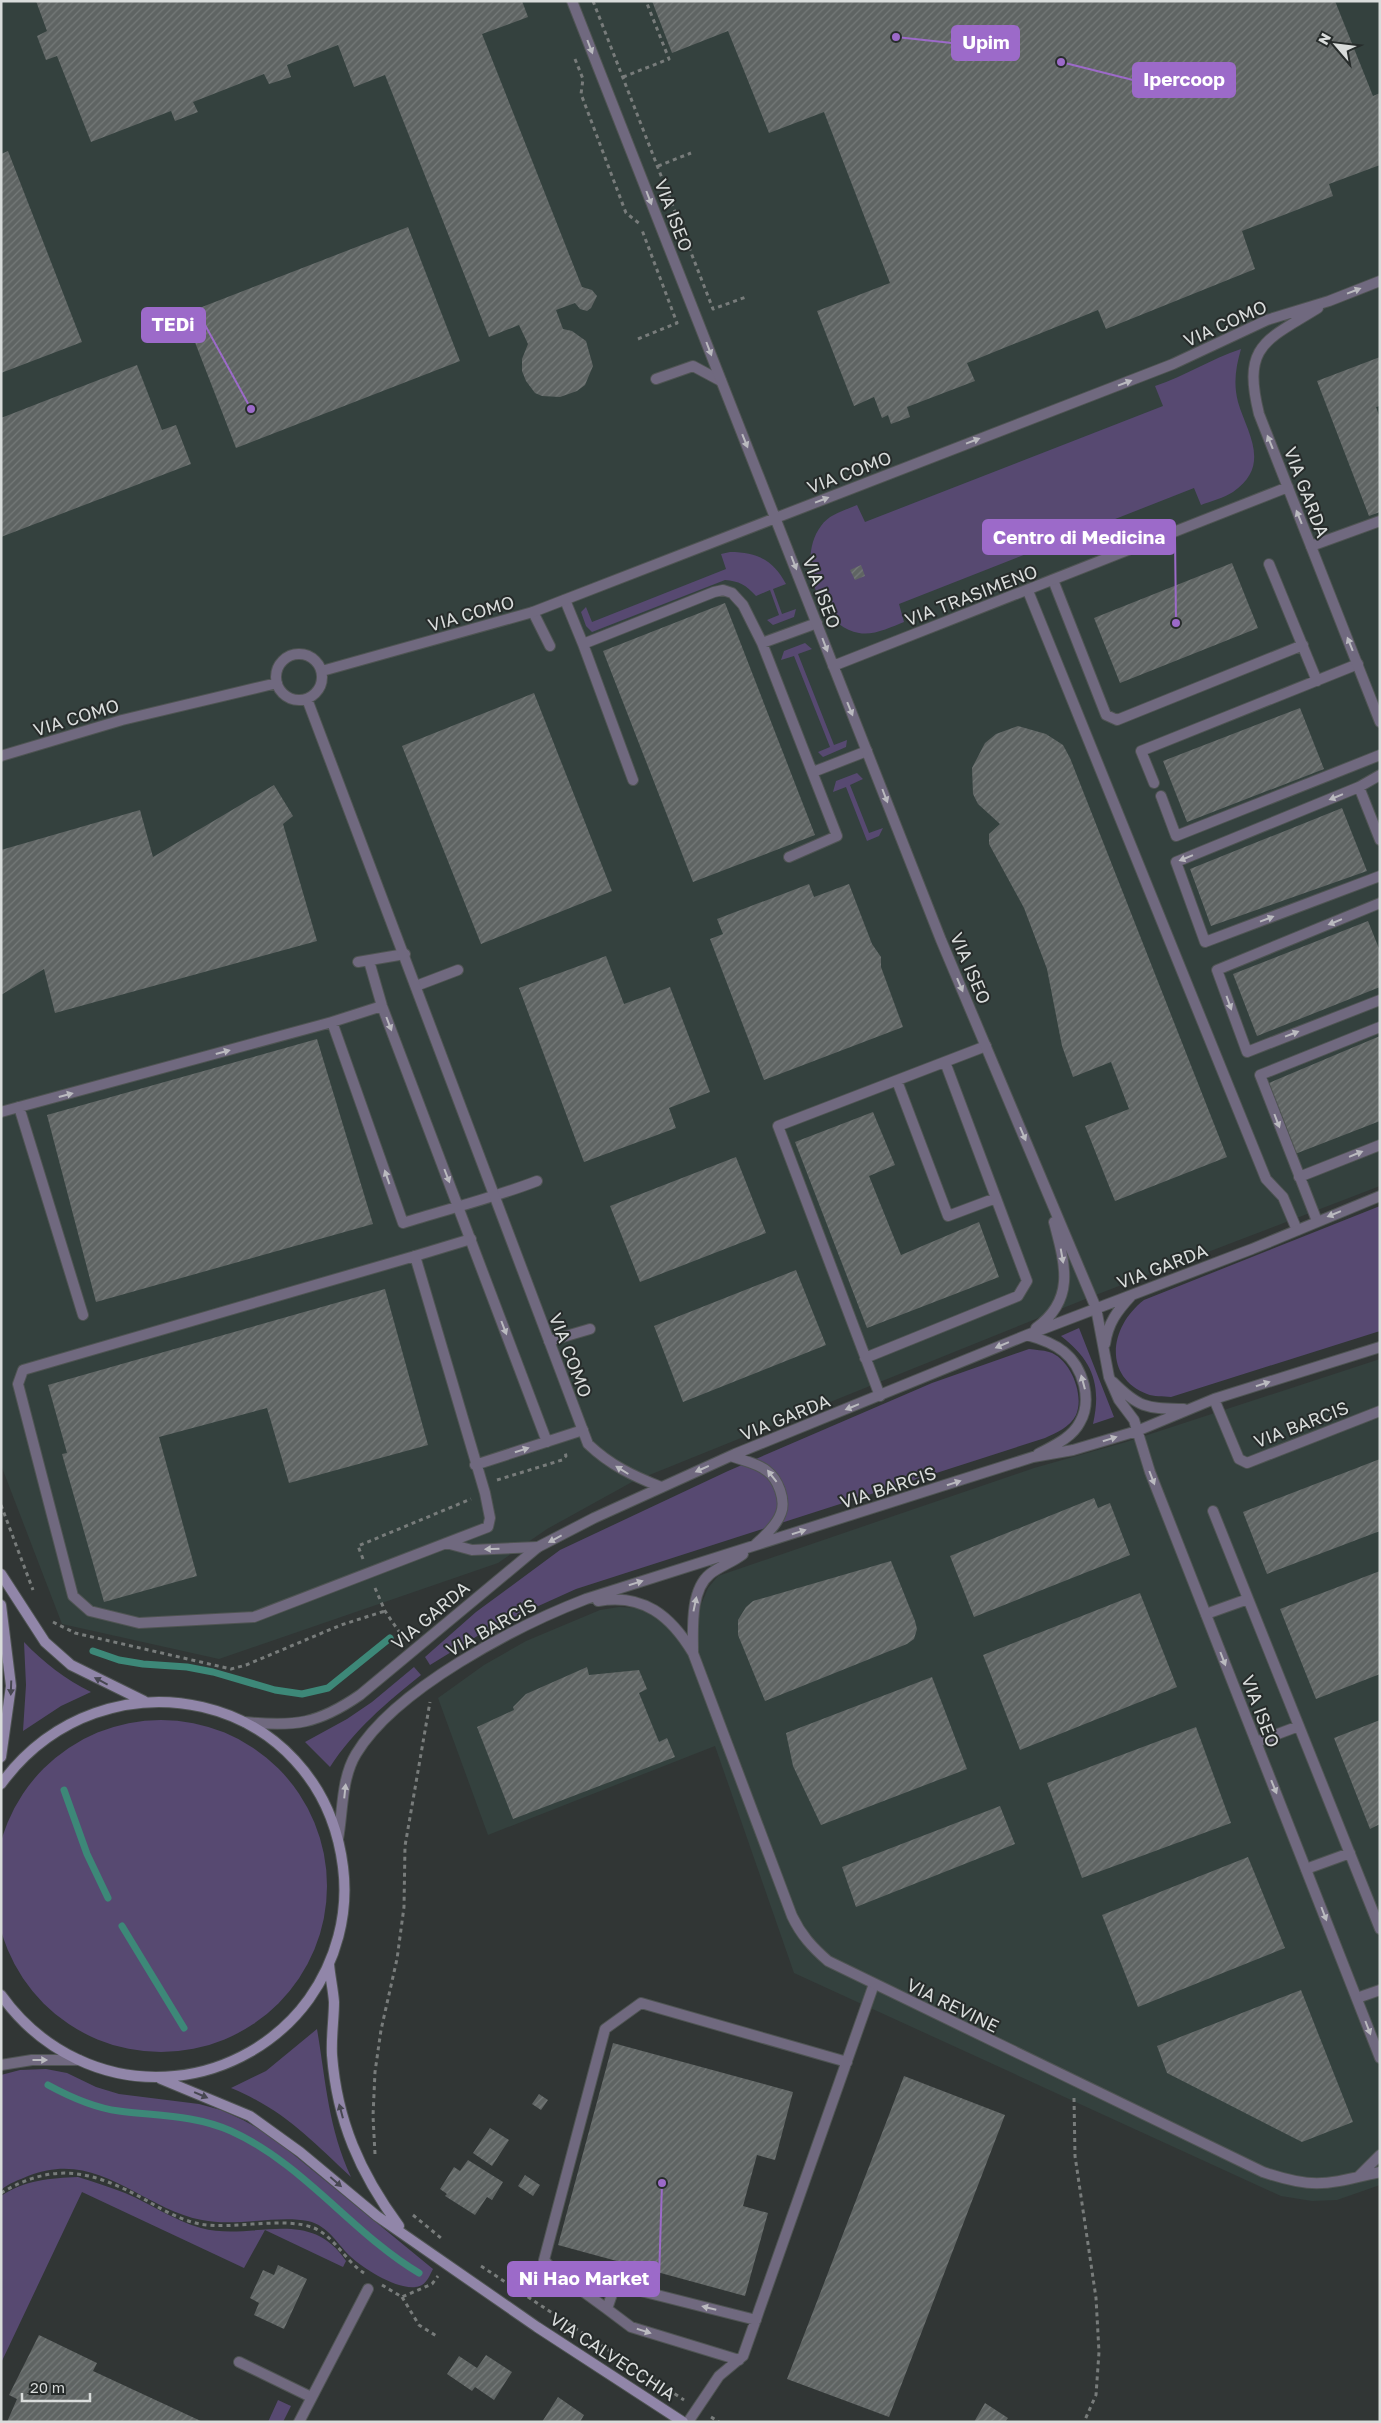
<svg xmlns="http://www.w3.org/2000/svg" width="1381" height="2423" viewBox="0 0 1381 2423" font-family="'Golos Text',sans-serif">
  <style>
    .built { fill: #34413e }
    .green { fill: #574971 }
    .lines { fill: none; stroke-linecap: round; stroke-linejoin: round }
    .stream { stroke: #3d8878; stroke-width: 7 }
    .building { fill: url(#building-hatch) }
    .service-casing { stroke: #4f5453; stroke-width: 12 }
    .minor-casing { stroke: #4f5453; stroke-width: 12 }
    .tertiary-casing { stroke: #4f5453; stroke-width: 12 }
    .secondary-casing { stroke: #4f5453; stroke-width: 12 }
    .path { stroke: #787c7b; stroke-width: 3; stroke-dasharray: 4 4; stroke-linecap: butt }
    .service { stroke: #70697f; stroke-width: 10 }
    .minor { stroke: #70697f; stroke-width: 10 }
    .tertiary { stroke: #70697f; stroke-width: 10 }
    .secondary { stroke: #9186a9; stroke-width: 10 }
    .oneway { fill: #bababf }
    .oneway2 { fill: #474751 }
    .labels { text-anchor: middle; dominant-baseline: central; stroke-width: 4; stroke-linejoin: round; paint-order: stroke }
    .street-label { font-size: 18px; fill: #d9dcdb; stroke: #272c2b }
    .leader { fill: none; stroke: #9c6ac9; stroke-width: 2 }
    .callout-dot { fill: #9c6ac9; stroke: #272c2b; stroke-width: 2 }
    .callout { fill: #9c6ac9; stroke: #9c6ac9; stroke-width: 2 }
    .callout-label { font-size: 19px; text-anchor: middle; font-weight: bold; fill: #fff }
  </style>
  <defs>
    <pattern id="building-hatch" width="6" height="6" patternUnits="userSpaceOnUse" patternTransform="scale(1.25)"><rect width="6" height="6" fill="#5f6463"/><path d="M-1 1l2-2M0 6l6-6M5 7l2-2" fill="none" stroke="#757a79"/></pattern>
  </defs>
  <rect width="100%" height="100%" fill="#313635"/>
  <path class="built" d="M1,1H1380V1186L1093,1296L632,1482L547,1529L498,1563L219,1659L62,1624L1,1465Z
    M1380,1359V2185L1337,2200L1312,2201L1281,2196L794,1973L715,1746L488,1835L438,1698L484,1665L526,1641L600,1610L619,1607L639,1608L663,1620L679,1641L696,1636L698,1612L708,1588L718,1576L1034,1468L1126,1442Z"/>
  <path class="green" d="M1241,349C1236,366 1233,383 1238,402C1247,433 1272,465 1233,492C1224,498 1211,501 1201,505L1194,488L899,604L904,622C891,627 873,636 859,633C818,626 796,558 821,526C829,514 844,511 857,505L865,522L1163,406L1155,386C1185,376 1211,359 1241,349Z
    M730,552C757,552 773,560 786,584L773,589L782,614L796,609L794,617L773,625L767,620L779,615L770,590L756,596C746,585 739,581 725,580L592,632L586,626L581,612L586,607L592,622L726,569L721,554Z
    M805,643L812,649L798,654L834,745L847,740L846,747L823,757L818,752L830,747L794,656L781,660L784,651Z
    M857,773L863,779L850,785L869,833L883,828L879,836L867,841L846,787L833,792L836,781Z
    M1380,1206V1331L1171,1397C1163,1396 1154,1397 1147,1394C1102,1376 1110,1326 1144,1300Z
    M1079,1328L1114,1417L1093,1424C1102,1384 1092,1360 1061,1336Z
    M1029,1349C1035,1350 1043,1350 1049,1352C1070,1358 1085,1395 1076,1415C1070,1427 1056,1433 1045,1438L576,1589L492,1627L430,1665L425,1657L476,1612L560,1550L728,1471L932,1383Z
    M24,1642C44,1663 65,1679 91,1692L61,1706L23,1731L26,1685Z
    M414,1667L421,1675C386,1703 354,1730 330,1767L305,1742L347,1719L372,1702Z
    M-5 1886a166 166 0 1 1 332 0a166 166 0 1 1-332 0Z
    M317,2029C326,2082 328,2127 351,2177C310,2139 284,2110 231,2088L266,2071Z
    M46,2069L67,2073L96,2087L119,2094L199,2104L221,2110L243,2120L261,2130L288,2150L433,2269C430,2275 427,2282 422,2285C404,2295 364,2269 351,2257C337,2244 329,2226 308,2221C277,2215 236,2227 202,2220C140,2208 98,2148 28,2176C19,2180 9,2183 1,2190V2075L20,2070Z
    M78,2177C94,2182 110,2187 125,2193C151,2204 173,2220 201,2228C253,2242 309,2205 346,2261L343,2267L265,2230L244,2268L82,2192L1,2363V2196C24,2180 51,2178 78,2177Z
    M278,2400L291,2406L283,2422H268Z"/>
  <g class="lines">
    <path class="stream" d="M93,1651L119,1660L143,1664L187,1667L213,1672L275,1690L302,1694L328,1688L390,1638
      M64,1790L87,1854L108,1898
      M122,1926L184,2028
      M48,2085C70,2097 95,2108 119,2111C158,2116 195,2115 231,2131C304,2164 352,2233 419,2273"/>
  </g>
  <path class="building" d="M36,1H522L528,17L482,34L582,287L592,290L597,296L591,308L587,311L580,309L575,303L556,310L563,329L572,331L586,341L593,366L585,385L577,391L560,397L542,396L535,393L526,381L522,371V359L528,344L519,325L489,337L385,75L354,87L338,45L287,65L291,77L269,84L264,74L193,102L198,112L175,121L171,111L91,142L57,56L46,60L37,36L47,31Z
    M652,1H1335L1373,96L1380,93V165L1329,184L1333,196L1242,231L1255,269L1106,329L1098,310L967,363L975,381L907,407L910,417L891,424L888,415L882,418L874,397L854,406L817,311L890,283L824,112L769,133L728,31L672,53Z
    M8,151L82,342L1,373V154Z
    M408,227L460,361L236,448L184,314Z
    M1380,357V406L1376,407L1380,418V512L1369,516L1317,381Z
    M137,365L162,430L176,425L191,464L1,537V418Z
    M1232,563L1258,628L1120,683L1094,618Z
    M861,565L865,576L855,580L850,570Z
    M725,603L815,835L693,882L603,651Z
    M534,693L612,891L481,944L402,746Z
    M1300,708L1324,769L1187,822L1163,761Z
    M1018,726L1046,734L1063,745L1070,758L1227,1157L1115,1201L1085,1126L1129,1109L1111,1062L1073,1077L1062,1046L1047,969L1024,908L989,844V834L1000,824L978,804L973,794L972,768L985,743L996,734Z
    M274,785L293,816L283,824L317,941L55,1013L44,969L1,995V850L140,810L153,857Z
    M1342,808L1367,871L1211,926L1190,869Z
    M809,884L814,897L849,884L872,944L881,957V967L903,1027L764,1080L710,939L723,934L717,919Z
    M1368,921L1380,951V987L1257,1036L1233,974Z
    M606,956L624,1004L670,987L710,1092L669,1108L676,1128L584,1162L519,988Z
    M1380,1036V1121L1295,1154L1269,1083Z
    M317,1039L373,1224L96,1302L47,1115Z
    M873,1112L895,1165L869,1176L901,1255L979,1222L999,1277L867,1328L795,1142Z
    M736,1157L766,1233L640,1282L610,1206Z
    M796,1270L826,1345L683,1402L654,1326Z
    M385,1289L428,1445L289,1483L267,1408L159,1437L197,1576L104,1602L62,1454L67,1453L48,1385Z
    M1380,1459V1531L1267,1574L1243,1512Z
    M1094,1498L1098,1508L1110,1503L1130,1555L974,1617L950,1556Z
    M891,1561L915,1621L917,1629L914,1639L907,1644L765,1701L738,1635V1620L746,1607L753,1601Z
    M1380,1571V1674L1316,1699L1280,1609Z
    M1140,1593L1177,1687L1020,1750L983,1655Z
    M587,1667L589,1675L639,1670L647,1689L639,1693L659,1742L667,1738L675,1757L513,1819L477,1727L514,1710L513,1707L526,1694Z
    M932,1677L967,1769L821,1825L793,1766L786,1733Z
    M1380,1720V1824L1370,1829L1334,1738Z
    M1196,1727L1231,1823L1082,1878L1047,1783Z
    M1000,1806L1015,1844L856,1907L842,1867Z
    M1248,1857L1285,1948L1138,2007L1102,1915Z
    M1301,1990L1353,2122L1302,2142L1167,2073L1157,2046Z
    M613,2043L793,2092L775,2160L757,2155L743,2206L768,2213L745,2296L558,2245Z
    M904,2076L1005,2115L889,2417L787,2379Z
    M539,2094L548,2100L541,2110L532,2104Z
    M490,2128L509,2140L492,2166L473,2153Z
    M468,2160L503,2182L492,2200L487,2197L475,2215L445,2196L447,2194L440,2189L454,2167L460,2171Z
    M525,2175L540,2185L533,2196L518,2186Z
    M278,2265L307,2279L284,2329L254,2315L259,2303L250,2298L263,2270L274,2275Z
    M39,2335L97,2363L93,2371L203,2422H7L17,2399L9,2395Z
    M486,2355L512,2372L494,2400L475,2387L472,2391L447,2374L459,2356L477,2368Z
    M558,2397L584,2415L580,2422H542Z
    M985,2403L1008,2418L1005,2422H974Z"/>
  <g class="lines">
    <g class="service-casing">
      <path id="service" d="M656,379L693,366L721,381
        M1311,546L1380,521
        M1269,564L1317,681
        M1053,580L1106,715L1117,720L1303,645
        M1028,591L1266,1179L1283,1197L1297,1230
        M565,600L583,644L633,780
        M533,612L550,646
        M762,643L817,623
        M583,644L714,592L723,590L732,593L743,605L762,643L837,836L789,857
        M813,772L867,751
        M1380,775L1359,787L1176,862L1205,942L1380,876
        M1154,783L1141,751L1358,664
        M1359,787L1380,840
        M1161,796L1176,836L1380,755
        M1380,903L1217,970L1247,1052L1380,1000
        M369,961L382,1006L547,1442
        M358,962L405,954
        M416,986L458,970
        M332,1022L403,1223C448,1209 493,1198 537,1181
        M897,1081L948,1216L996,1198
        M1299,1177L1380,1145
        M1317,1221L1260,1075L1380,1027
        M415,1256L485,1493L490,1518L488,1527L254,1617L139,1623L90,1611L73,1596L18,1384L23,1370Z
        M83,1315L19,1107L332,1022L382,1006
        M549,1341L590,1329
        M865,1358L1018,1296L1027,1281L945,1062
        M880,1396L778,1126L986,1046
        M475,1465L583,1430
        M1213,1511L1380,1929
        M446,1543L472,1550L538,1547
        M1206,1614L1248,1599
        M1256,1742L1299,1726
        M1306,1869L1350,1853
        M1357,1998L1380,1990
        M607,2309L551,2268L544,2260L605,2029L641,2003L847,2062
        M739,2360L631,2327L607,2309L613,2291L621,2286L756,2320
        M239,2362L311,2397
        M688,2422L719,2376L743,2356L874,1984"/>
    </g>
    <g class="minor-casing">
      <path id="minor" d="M572,1L941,940L1096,1308L1109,1377L1119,1400L1134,1420L1150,1472L1380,2058
        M1318,308C1265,341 1242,345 1259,414L1380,722
        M276 677a23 23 0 1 1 46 0a23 23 0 1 1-46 0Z
        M833,666L1288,487
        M322,671L533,612L1173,364L1267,320L1329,301L1380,281
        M307,699L588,1444C610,1465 633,1476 661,1487
        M1,756L122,720L277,683
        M1,1112L19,1107
        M415,1256L471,1239
        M1036,1328C1076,1299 1065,1264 1054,1222
        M1027,1335C1056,1343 1076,1354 1084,1385C1087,1398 1087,1410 1080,1422C1072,1438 1053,1446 1038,1454
        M1105,1344C1108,1323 1117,1311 1131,1296
        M1113,1382C1140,1409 1147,1408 1184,1409
        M1214,1399L1239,1459L1247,1463L1380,1411
        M731,1456C741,1460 758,1463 767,1471C778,1479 786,1500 781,1513C777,1525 765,1536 756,1544
        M598,1601C643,1593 671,1616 693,1653L792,1916C801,1935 812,1947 828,1961L1263,2172C1316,2190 1327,2184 1380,2172
        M693,1652C693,1629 690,1590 710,1574C720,1566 733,1562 743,1554
        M245,1722C295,1727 318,1724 360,1695L538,1547L594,1518L735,1454L1027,1335L1252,1249L1380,1196
        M338,1839C343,1812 341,1779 356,1754C395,1689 516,1626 586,1599L1033,1457L1073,1450L1137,1431L1214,1399L1380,1347
        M1358,2177L1380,2155
        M299,2422L368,2289"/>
    </g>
    <g class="tertiary-casing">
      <path id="tertiary" d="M1,2065L32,2060H79"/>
    </g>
    <g class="secondary-casing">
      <path id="secondary" d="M1,1574L45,1642L71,1665L144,1701
        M1,1605L11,1686L1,1757
        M1,1784C104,1644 321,1691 343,1867C349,1914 336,1961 309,1999C278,2042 228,2071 175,2076C106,2083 41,2051 1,1995
        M329,1964C330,1976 333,1989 334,2002C334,2019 331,2037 332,2055C337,2121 360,2173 399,2226
        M161,2079L250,2116L300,2152L377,2216L537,2327L683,2422"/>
    </g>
    <path class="path" d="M593,1L713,309L746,297
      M575,59L583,79L581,94L626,213L640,224
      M623,77L669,59L646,1
      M658,166L691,153
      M638,339L677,323L642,230
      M497,1480L562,1460L566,1456L565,1452
      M1,1505L33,1590
      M363,1559L358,1546L471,1499
      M375,1588L385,1611L404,1639
      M53,1622L75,1633L231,1669L246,1665L341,1625L385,1611
      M1074,2098L1075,2156L1096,2298L1099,2352L1096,2395L1084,2422
      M375,2154L373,2116L375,2072L381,2030L397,1959L404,1907L405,1846L430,1702
      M1,2193C55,2161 92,2171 144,2199C161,2209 180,2220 200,2224C234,2230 283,2216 314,2228C335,2237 345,2261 364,2273
      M413,2215L441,2238
      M481,2266L684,2400
      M382,2285L402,2297L432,2284L438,2276
      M402,2297L419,2325L438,2337
      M711,2417L719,2422"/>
    <use href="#service" class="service"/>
    <use href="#minor" class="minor"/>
    <use href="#tertiary" class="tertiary"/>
    <use href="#secondary" class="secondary"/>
  </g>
  <defs><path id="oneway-solid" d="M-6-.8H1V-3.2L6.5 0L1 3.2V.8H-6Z" transform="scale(1.25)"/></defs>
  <g class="oneway">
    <use href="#oneway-solid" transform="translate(590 47) rotate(69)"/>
    <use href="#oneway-solid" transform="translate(649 198) rotate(69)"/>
    <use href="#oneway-solid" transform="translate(1354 291) rotate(-21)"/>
    <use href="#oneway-solid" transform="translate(709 349) rotate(69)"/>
    <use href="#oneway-solid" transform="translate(1125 383) rotate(-21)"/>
    <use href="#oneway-solid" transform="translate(745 441) rotate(68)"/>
    <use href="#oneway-solid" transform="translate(973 441) rotate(-21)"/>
    <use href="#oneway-solid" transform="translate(1270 442) rotate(-112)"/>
    <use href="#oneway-solid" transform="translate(822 500) rotate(-21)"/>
    <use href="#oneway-solid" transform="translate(1299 517) rotate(-112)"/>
    <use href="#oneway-solid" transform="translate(794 563) rotate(69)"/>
    <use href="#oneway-solid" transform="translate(1350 644) rotate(-112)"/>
    <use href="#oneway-solid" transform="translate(825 645) rotate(69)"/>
    <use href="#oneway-solid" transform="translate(850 709) rotate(68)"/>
    <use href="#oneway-solid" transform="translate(885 796) rotate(69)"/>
    <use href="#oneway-solid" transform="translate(1336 797) rotate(158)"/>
    <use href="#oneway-solid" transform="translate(1186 858) rotate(158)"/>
    <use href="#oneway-solid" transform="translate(1267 919) rotate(-21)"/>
    <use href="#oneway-solid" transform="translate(1335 922) rotate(158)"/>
    <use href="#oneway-solid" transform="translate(960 985) rotate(67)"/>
    <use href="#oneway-solid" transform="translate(1229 1003) rotate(70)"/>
    <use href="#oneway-solid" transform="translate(389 1024) rotate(69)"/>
    <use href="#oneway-solid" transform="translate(1292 1034) rotate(-21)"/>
    <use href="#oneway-solid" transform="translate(223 1052) rotate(-15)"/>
    <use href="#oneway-solid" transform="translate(66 1095) rotate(-15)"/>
    <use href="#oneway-solid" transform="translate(1277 1121) rotate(69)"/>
    <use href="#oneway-solid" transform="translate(1023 1134) rotate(67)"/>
    <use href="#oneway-solid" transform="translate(1356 1154) rotate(-22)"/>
    <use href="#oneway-solid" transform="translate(447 1176) rotate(69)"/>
    <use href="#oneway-solid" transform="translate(387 1177) rotate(-109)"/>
    <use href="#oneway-solid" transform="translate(1334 1214) rotate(158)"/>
    <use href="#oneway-solid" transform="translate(1062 1256) rotate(80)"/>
    <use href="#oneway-solid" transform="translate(504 1328) rotate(69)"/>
    <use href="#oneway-solid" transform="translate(1002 1345) rotate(157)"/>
    <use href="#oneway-solid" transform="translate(1083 1382) rotate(-105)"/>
    <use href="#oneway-solid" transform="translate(1263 1384) rotate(-18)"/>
    <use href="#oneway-solid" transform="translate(852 1407) rotate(158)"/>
    <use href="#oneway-solid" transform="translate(1110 1439) rotate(-17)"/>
    <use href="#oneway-solid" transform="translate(522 1450) rotate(-18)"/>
    <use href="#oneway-solid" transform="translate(702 1469) rotate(156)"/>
    <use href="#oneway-solid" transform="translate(622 1470) rotate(-148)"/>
    <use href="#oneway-solid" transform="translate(772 1476) rotate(-128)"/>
    <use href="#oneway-solid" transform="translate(1152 1478) rotate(69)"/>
    <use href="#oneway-solid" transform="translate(954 1483) rotate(-18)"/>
    <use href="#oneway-solid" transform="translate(799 1532) rotate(-17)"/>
    <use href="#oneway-solid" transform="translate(555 1539) rotate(152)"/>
    <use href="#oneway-solid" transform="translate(492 1549) rotate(178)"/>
    <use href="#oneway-solid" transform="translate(636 1583) rotate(-17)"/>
    <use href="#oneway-solid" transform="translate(695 1604) rotate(-78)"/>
    <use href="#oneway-solid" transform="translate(1223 1659) rotate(69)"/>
    <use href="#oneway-solid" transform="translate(1274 1787) rotate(68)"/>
    <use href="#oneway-solid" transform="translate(345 1791) rotate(-84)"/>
    <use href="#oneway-solid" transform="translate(1324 1914) rotate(69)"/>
    <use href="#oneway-solid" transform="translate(1368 2028) rotate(69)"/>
    <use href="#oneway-solid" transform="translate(40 2060)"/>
    <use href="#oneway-solid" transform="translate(709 2308) rotate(-166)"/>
    <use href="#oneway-solid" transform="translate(644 2331) rotate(17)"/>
  </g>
  <g class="oneway2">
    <use href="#oneway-solid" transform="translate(101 1681) rotate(-152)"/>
    <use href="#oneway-solid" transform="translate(11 1688) rotate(92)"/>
    <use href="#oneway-solid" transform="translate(201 2095) rotate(23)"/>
    <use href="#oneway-solid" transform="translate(341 2111) rotate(-105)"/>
    <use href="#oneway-solid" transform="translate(336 2182) rotate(41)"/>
  </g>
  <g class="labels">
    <g class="street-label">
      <text transform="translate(674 215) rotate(69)">VIA ISEO</text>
      <text transform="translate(1225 323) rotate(-24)">VIA COMO</text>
      <text transform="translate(849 472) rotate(-21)">VIA COMO</text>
      <text transform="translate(1307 492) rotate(69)">VIA GARDA</text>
      <text transform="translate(822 592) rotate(69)">VIA ISEO</text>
      <text transform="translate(971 595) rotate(-21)">VIA TRASIMENO</text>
      <text transform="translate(471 613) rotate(-16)">VIA COMO</text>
      <text transform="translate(76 717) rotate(-17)">VIA COMO</text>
      <text transform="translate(971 968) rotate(67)">VIA ISEO</text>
      <text transform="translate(1162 1266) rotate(-21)">VIA GARDA</text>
      <text transform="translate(571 1355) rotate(69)">VIA COMO</text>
      <text transform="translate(785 1417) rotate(-22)">VIA GARDA</text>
      <text transform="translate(1301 1424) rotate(-21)">VIA BARCIS</text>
      <text transform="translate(888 1487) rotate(-18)">VIA BARCIS</text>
      <text transform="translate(430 1615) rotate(-40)">VIA GARDA</text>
      <text transform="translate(491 1627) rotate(-29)">VIA BARCIS</text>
      <text transform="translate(1261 1711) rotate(69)">VIA ISEO</text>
      <text transform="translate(953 2005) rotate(26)">VIA REVINE</text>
      <text transform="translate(613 2356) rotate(33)">VIA CALVECCHIA</text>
    </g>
  </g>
  <path class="leader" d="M896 37L952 43M1061 62L1133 80M251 409L205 325M1176 623L1175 537M662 2183L659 2279"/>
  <g class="callout-dot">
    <circle cx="896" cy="37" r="5"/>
    <circle cx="1061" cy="62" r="5"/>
    <circle cx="251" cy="409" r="5"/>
    <circle cx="1176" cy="623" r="5"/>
    <circle cx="662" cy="2183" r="5"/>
  </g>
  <g class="callout">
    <rect x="952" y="26" width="67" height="34" rx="5"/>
    <rect x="1133" y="63" width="102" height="34" rx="5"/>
    <rect x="142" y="308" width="63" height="34" rx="5"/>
    <rect x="983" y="520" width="192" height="34" rx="5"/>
    <rect x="508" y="2262" width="151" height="34" rx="5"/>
  </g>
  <g class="callout-label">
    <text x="986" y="49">Upim</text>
    <text x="1184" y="86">Ipercoop</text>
    <text x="173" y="331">TEDi</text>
    <text x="1079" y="544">Centro di Medicina</text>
    <text x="584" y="2285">Ni Hao Market</text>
  </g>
  <rect width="1381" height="2423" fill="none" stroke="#d9dcdb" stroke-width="5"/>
  <g transform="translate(1336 45) rotate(298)" stroke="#272c2b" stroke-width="4" paint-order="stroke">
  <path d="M0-4L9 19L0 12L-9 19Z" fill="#d9dcdb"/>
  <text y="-8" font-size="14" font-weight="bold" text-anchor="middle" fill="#d9dcdb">N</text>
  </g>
  <path d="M22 2393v8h68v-8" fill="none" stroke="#d9dcdb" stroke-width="2.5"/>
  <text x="30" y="2393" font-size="15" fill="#d9dcdb" stroke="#272c2b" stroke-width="4" paint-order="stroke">20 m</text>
</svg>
